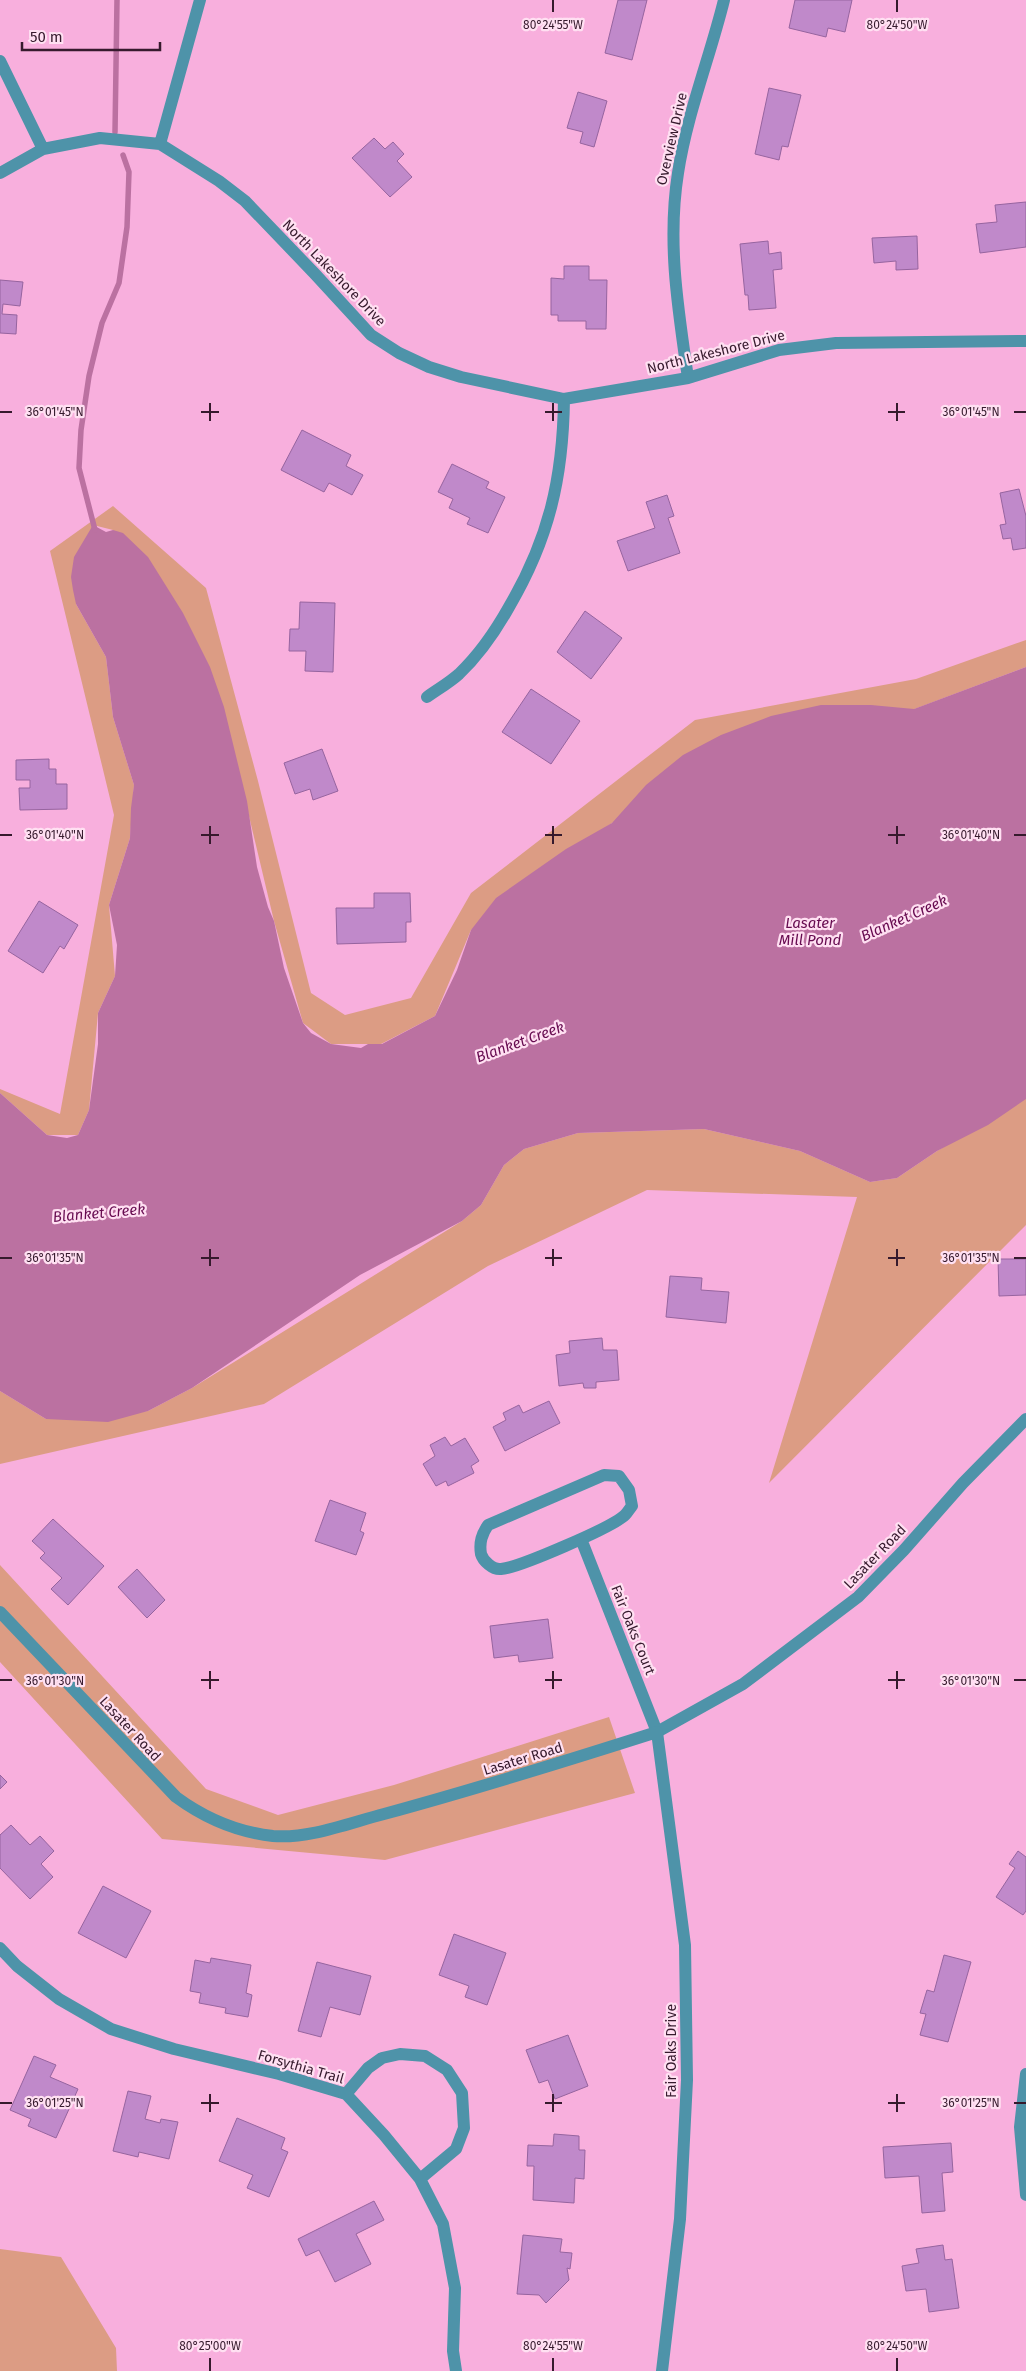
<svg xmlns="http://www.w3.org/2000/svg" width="1026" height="2371" viewBox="0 0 1026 2371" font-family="'Fira Sans',sans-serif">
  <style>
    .green { fill: #dc9c84 }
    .water { fill: #bb71a1 }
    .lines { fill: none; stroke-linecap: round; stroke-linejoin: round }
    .stream { stroke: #bb71a1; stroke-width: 5.5 }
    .building { fill: #c089ca; stroke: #96649f }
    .minor { stroke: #4e93a9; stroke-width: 12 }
    .tertiary { stroke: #4e93a9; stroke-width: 12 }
    .ticks { fill: none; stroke: #361a2d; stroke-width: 2 }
    .labels { text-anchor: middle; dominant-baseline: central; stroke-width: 4.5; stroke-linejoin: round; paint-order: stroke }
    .street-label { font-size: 14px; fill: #361a2d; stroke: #ffe0f2 }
    .water-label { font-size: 15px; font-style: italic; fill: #670b50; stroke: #ffe0f2 }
    .ticks-label { font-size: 12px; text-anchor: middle; fill: #361a2d; stroke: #ffe0f2; stroke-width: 4.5; stroke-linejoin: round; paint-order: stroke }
  </style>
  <rect width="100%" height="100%" fill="#f8afdd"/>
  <path class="green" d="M113,506L206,588L258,781L311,993L345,1015L411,998L471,893L695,720L916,679L1026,640V667L612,823L471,930L435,1016L381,1044H331L303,1023L274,921L223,707L113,530L93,525L76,604L106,657L113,717L134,785L130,838L109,905L115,976L98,1013L89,1110L78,1135H47L0,1093V1089L60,1114L114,815L50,551Z
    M1026,1098V1225L769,1483L857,1197L647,1190L488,1266L264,1404L0,1464V1391L46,1419L148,1411L192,1388L462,1221L481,1205L504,1165L524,1149L578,1133L704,1129L800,1151L870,1182L897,1178L937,1151Z
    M0,1565L206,1789L278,1815L394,1785L609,1717L635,1793L385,1860L162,1839L0,1662Z
    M0,2249L61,2257L116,2348L117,2371H0Z"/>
  <path class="water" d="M93,525L106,532L113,530L123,533L148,557L183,613L210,667L224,707L247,801L257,867L268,907L274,921L284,968L303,1023L311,1033L331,1044L361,1048L368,1044H382L435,1016L457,970L471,930L496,898L566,849L612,823L646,785L683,755L721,735L771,716L821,705H871L914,709L1026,667V1099L988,1125L937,1151L897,1178L870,1182L800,1151L704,1129L578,1133L524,1149L504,1165L481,1205L462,1221L360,1275L192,1388L148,1411L108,1422L46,1419L0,1391V1093L47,1135L67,1138L78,1135L89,1110L98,1044V1013L115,976L117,945L109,905L130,838L131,808L134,785L113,717L106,657L76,604L73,590L71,577L74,557Z"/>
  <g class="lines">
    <path class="stream" d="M115,132L117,0
      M95,530L79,468L81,430L89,376L102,323L119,283L127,227L129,172L123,155"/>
  </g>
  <path class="building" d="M618,0H647L632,60L605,53Z
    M795,0H852L845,32L828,28L826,37L789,28Z
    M769,88L801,95L788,147L782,146L779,160L755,154Z
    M578,92L607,101L594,147L580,143L583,132L567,128Z
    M374,138L385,149L393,142L404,154L397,161L412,177L390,197L352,158Z
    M1026,202V247L980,253L976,224L997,222L995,205Z
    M917,236L918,269L896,270V261L874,263L872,238Z
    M768,241L769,254L781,252L782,269L773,270L776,308L749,310L748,295H745L740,244Z
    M564,266H589V280H607L606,329H586V321H558V315H551V278L564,279Z
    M0,280L23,282L20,306L3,304L2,314L17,315L16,334L0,333Z
    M302,430L351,455L346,466L363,475L352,495L329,483L324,492L281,470Z
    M452,464L489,482L486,488L505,497L488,533L467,524L470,518L449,508L453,499L438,492Z
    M1019,489L1026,516V548L1013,550L1011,538L1003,539L1000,525L1006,524L1000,493Z
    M667,495L674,516L668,518L680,553L628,571L617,541L655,528L646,502Z
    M300,602L335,603L333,672L305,671L306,651H289L290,629H299Z
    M585,611L622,638L591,679L557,652Z
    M531,689L580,721L551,764L502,732Z
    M322,749L338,791L313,800L310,789L295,794L284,763Z
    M49,759V769H56V784H67V809L20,810L19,788H30V780H16V760Z
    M374,893H410L411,922H406V942L337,944L336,908H374Z
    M39,901L78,925L64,949L60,946L43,973L8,951Z
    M998,1259H1026V1295L999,1296Z
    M670,1276L702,1278L701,1290L729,1292L726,1323L666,1317Z
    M602,1338L603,1350H617L619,1380L596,1382V1388H584L583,1383L559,1386L556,1355L570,1353L569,1341Z
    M549,1401L560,1423L505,1451L493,1427L506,1420L503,1413L519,1405L523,1413Z
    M445,1437L451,1446L465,1438L479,1461L471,1466L474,1473L448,1486L446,1481L436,1486L423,1464L435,1456L430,1445Z
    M330,1500L366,1513L360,1531L364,1533L356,1555L315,1541Z
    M53,1519L104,1566L68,1605L51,1589L62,1578L40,1558L45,1553L32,1541Z
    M137,1569L165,1600L147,1618L118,1587Z
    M548,1619L553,1658L519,1662L518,1655L494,1658L490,1626Z
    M0,1775L7,1782L0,1789Z
    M11,1825L30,1845L40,1836L54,1851L41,1864L53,1877L30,1899L0,1868V1835Z
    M1018,1851L1026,1857V1911L1023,1915L996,1897L1015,1868L1009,1864Z
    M103,1886L151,1911L126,1958L78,1933Z
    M454,1934L506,1953L487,2005L465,1997L469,1986L439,1975Z
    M944,1955L971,1962L948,2042L920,2035L926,2014L920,2013L927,1990L934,1992Z
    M211,1958L251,1965L246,1993L252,1995L248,2017L225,2013L226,2008L199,2003L201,1993L190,1991L195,1960L210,1963Z
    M317,1962L371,1976L360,2015L330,2007L321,2037L298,2031Z
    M568,2035L588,2086L555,2099L548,2080L539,2083L526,2050Z
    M34,2056L56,2065L50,2077L78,2089L56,2138L28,2126L31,2119L10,2110Z
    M128,2091L151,2096L145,2119L160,2123L161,2119L178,2122L169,2159L139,2152L138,2157L113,2151Z
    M237,2118L285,2138L281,2149L288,2152L269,2197L247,2188L253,2175L219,2161Z
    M554,2134L579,2136V2150H585L584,2179L575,2178L574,2203L533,2200L534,2166H527L528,2145L553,2146Z
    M951,2143L953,2172L942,2173L945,2211L922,2213L919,2176L885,2178L883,2147Z
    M374,2201L384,2220L356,2234L371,2264L335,2282L319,2250L306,2256L298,2239Z
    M523,2235L562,2239L560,2252L572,2253L570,2269L567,2268L569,2280L546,2303L539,2295L517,2294Z
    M943,2245L945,2260L952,2259L959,2308L929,2312L926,2289L906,2291L902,2266L919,2263L916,2249Z"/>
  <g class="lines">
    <path class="minor" d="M0,61L43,149
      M160,144L200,0
      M0,173L43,149L100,138L160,144L219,181L245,201L315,274L371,335L399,353L429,367L461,377L564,399L688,378L779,350L836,343L1026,341
      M688,378C678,309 667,242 678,173C687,114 710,57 724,0
      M427,697C438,689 449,683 459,674C479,655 495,632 509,607C549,539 563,478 564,399
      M604,1475L619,1476L629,1490L632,1506C630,1508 628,1512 625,1515C613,1527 518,1568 501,1569C493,1570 483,1561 481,1554C479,1542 482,1534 488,1525Z
      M581,1539L657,1732L743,1684L858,1597L904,1550L963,1483L1026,1419
      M0,1948L17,1966L59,1999L111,2029L174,2049L279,2074L346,2094L384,2135L420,2179L443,2224L455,2288L453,2351L456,2371
      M1026,2074L1020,2127L1026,2195
      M346,2094L368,2068L382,2058L400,2054L425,2056L447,2070L462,2093L464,2128L456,2149L420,2179"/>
    <path class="tertiary" d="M0,1612L176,1797C206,1819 236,1832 273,1836C309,1839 349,1823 384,1814C476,1789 566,1761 657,1732L685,1945L687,2080L680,2219L662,2371"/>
  </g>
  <path class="ticks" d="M553,0V12M897,0V12M210,403V421M553,403V421M897,403V421M0,412H12M201,412H219M545,412H562M888,412H905M1014,412H1026M210,826V844M553,826V844M897,826V844M0,835H12M201,835H219M545,835H562M888,835H905M1014,835H1026M210,1249V1266M553,1249V1266M897,1249V1266M0,1258H12M201,1258H219M545,1258H562M888,1258H905M1014,1258H1026M210,1671V1689M553,1671V1689M897,1671V1689M0,1680H12M201,1680H219M545,1680H562M888,1680H905M1014,1680H1026M210,2094V2112M553,2094V2112M897,2094V2112M0,2103H12M201,2103H219M545,2103H562M888,2103H905M1014,2103H1026M210,2358V2371M553,2358V2371M897,2358V2371"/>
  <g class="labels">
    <g class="street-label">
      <text transform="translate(672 139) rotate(-77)">Overview Drive</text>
      <text transform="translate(334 273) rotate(46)">North Lakeshore Drive</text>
      <text transform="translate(716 352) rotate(-14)">North Lakeshore Drive</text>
      <text transform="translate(875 1557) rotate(-46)">Lasater Road</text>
      <text transform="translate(633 1630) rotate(68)">Fair Oaks Court</text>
      <text transform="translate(130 1729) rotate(47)">Lasater Road</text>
      <text transform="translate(523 1759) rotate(-17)">Lasater Road</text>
      <text transform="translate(671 2051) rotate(-90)">Fair Oaks Drive</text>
      <text transform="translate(301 2067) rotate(16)">Forsythia Trail</text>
    </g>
    <g class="water-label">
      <text transform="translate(904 918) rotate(-24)">Blanket Creek</text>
      <text x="810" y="923">Lasater<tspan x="810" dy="17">Mill Pond</tspan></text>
      <text transform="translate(520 1042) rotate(-20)">Blanket Creek</text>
      <text transform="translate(99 1213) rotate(-5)">Blanket Creek</text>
    </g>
  </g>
  <g class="ticks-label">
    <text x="553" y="29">80°24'55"W</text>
    <text x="897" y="29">80°24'50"W</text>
    <text x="55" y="416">36°01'45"N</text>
    <text x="971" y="416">36°01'45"N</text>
    <text x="55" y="839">36°01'40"N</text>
    <text x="971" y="839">36°01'40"N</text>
    <text x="55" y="1262">36°01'35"N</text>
    <text x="971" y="1262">36°01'35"N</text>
    <text x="55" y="1685">36°01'30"N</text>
    <text x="971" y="1685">36°01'30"N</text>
    <text x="55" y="2107">36°01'25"N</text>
    <text x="971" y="2107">36°01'25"N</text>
    <text x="210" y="2350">80°25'00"W</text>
    <text x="553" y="2350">80°24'55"W</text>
    <text x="897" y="2350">80°24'50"W</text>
  </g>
  <path d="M22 42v8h138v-8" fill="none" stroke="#361a2d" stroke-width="2.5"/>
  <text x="30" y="42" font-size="15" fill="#361a2d" stroke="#ffe0f2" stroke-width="4" paint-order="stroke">50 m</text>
</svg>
